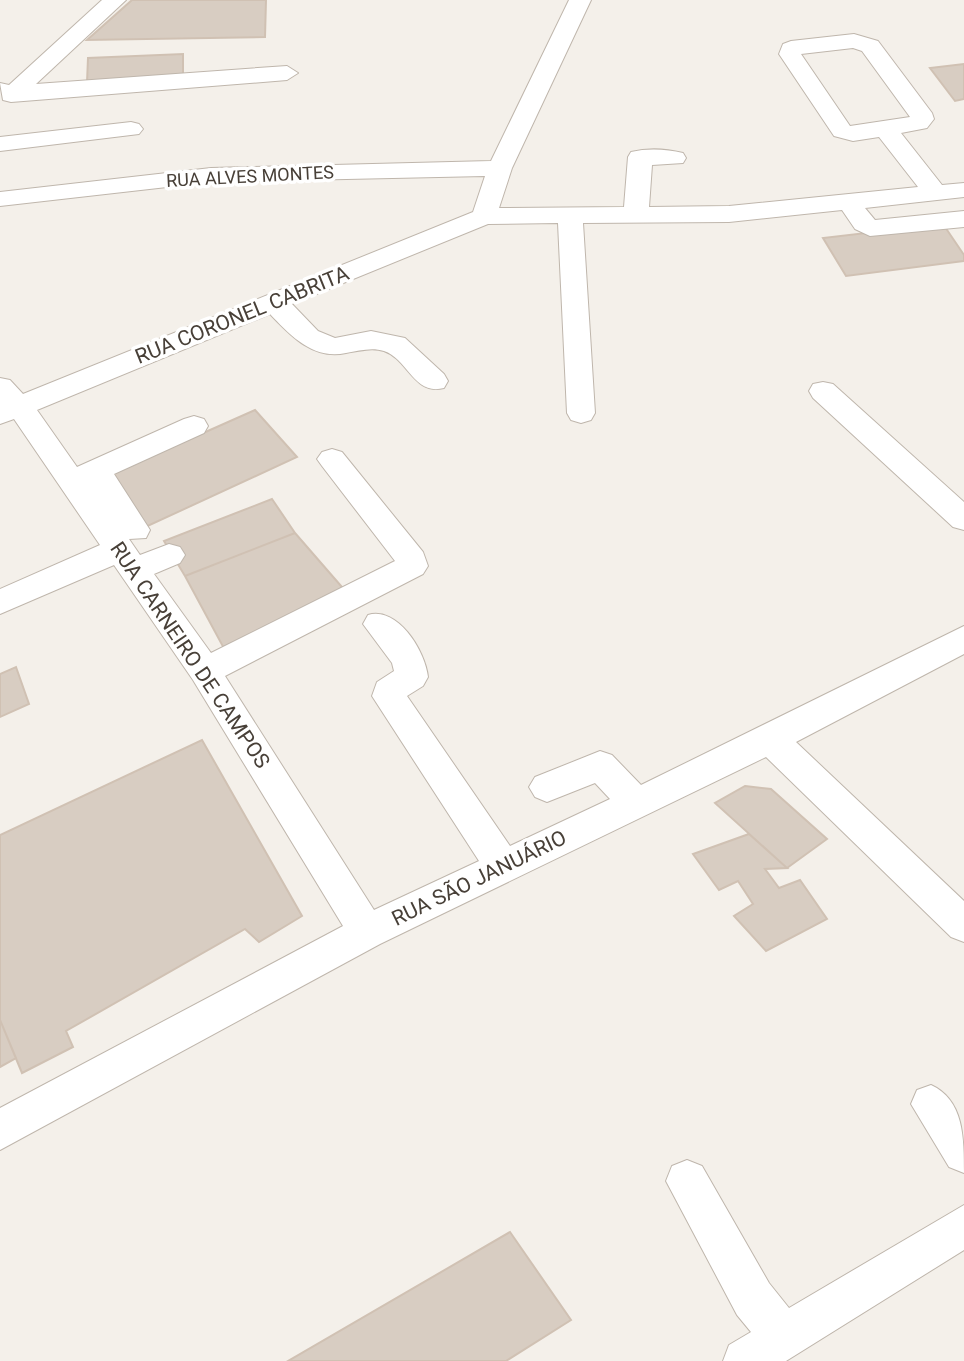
<svg xmlns="http://www.w3.org/2000/svg" width="964" height="1361" viewBox="0 0 964 1361" font-family="Roboto,sans-serif">
  <style>
    .building { fill: #d8cdc2; stroke: #d0c1b3; stroke-width: 2 }
    .lines { fill: none; stroke-linecap: round; stroke-linejoin: round }
    .minor-casing { stroke: #bfb6ac; stroke-width: 2 }
    .minor { fill: #fff; fill-rule: evenodd }
    .labels { text-anchor: middle; dominant-baseline: central; stroke-width: 7; stroke-linejoin: round; paint-order: stroke }
    .far-street-label { font-size: 18px; fill: #484038; stroke: #fff }
    .street-label { font-size: 21px; fill: #484038; stroke: #fff }
  </style>
  <rect width="100%" height="100%" fill="#f4f0ea"/>
  <path class="building" d="M132,0H266L265,37L87,40Z
    M183,54V76L87,83L88,58Z
    M964,64V99L955,101L930,68Z
    M943,224L964,255V261L846,276L823,238Z
    M255,410L297,457L141,529L102,478Z
    M272,499L295,533L185,576L164,541Z
    M295,533L348,594L227,654L185,576Z
    M16,667L29,704L0,717V674Z
    M202,740L302,916L259,942L245,929L66,1031L73,1047L22,1073L0,1020V835Z
    M745,786L771,789L827,839L787,868L715,803Z
    M749,834L787,868L765,869L779,888L800,880L827,919L766,951L734,916L753,904L738,881L719,890L693,854Z
    M0,1020L16,1058L0,1067Z
    M510,1232L571,1320L506,1361H288Z"/>
  <g class="lines">
    <g class="minor-casing">
      <path id="minor" d="M102,0H126L36,84L287,66L298,73L287,80L11,102L3,100L0,83L9,85Z
        M569,0H591L512,168L499,208L624,207L628,157L631,152C647,148 667,149 683,153L686,158L683,163L652,165L649,207L729,206L918,187L879,137L853,141L834,136L779,54L783,44L791,41L854,34L878,41L932,113L934,119L927,128L901,133L942,185L964,183V197L865,208L875,220L964,211V227L870,236L855,229L842,210L729,222L583,223L595,413L591,420L581,423L571,420L567,413L558,223L488,224L292,304L318,331L335,338L371,331L405,338L444,374L448,381L444,388C414,396 408,359 384,351C371,347 359,351 346,353C313,360 291,336 270,314L37,410L77,467L184,419L194,416L204,419L208,426L204,433L114,474L150,530L146,538L129,539L140,555L169,544L180,547L185,555L180,563L154,574L211,653L395,561L322,466L317,459L322,452L332,449L342,452L423,552L428,566L423,574L225,676L374,910L479,861L372,696L377,682L394,671L392,663L363,624L368,615C397,606 425,650 428,677L423,686L407,696L510,846L610,799L595,783L547,802L535,797L529,787L535,777L600,751L612,755L641,785L964,626V654L796,742L964,901V942L951,937L766,757L380,944L0,1150V1108L343,926L193,680L114,565L0,614V589L100,545L14,419L0,424V378L10,380L23,394L473,212L485,176L211,182L0,206V192L211,168L491,161ZM853,48L862,51L910,117L850,126L801,54Z
        M131,122L139,124L143,129L139,134L0,151V137Z
        M823,382L833,384L964,502V530L953,527L813,398L809,391L813,384Z
        M931,1085C964,1100 964,1138 964,1173L949,1167L911,1104L917,1090Z
        M687,1160L702,1166L769,1283L789,1308L964,1205V1250L786,1361H723L729,1345L751,1332L737,1315L666,1181L672,1166Z"/>
    </g>
    <use href="#minor" class="minor"/>
  </g>
  <g class="labels">
    <g class="far-street-label">
      <text transform="translate(250 176) rotate(-3)">RUA ALVES MONTES</text>
    </g>
    <g class="street-label">
      <text transform="translate(242 315) rotate(-22)">RUA CORONEL CABRITA</text>
      <text transform="translate(190 655) rotate(56)">RUA CARNEIRO DE CAMPOS</text>
      <text transform="translate(479 878) rotate(-26)">RUA SÃO JANUÁRIO</text>
    </g>
  </g>
</svg>
